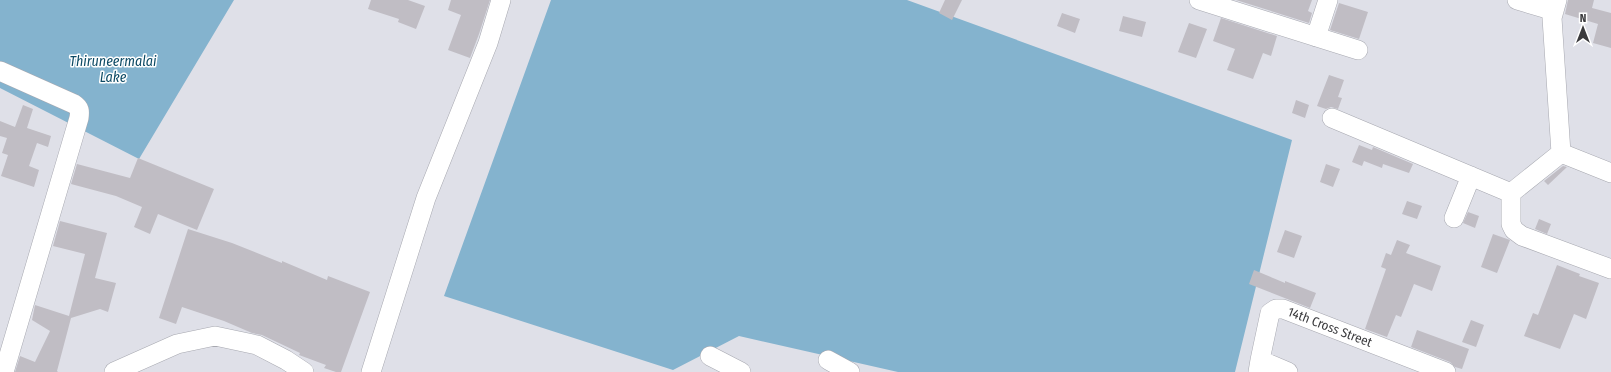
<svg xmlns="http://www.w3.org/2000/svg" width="1611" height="372" viewBox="0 0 1611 372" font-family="'Fira Sans Condensed',sans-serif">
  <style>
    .water { fill: #84b3ce }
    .building { fill: #c0bdc4 }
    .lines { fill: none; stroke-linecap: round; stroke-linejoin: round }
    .minor-casing { stroke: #a7a8b0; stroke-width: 20 }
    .minor { stroke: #fff; stroke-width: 19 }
    .labels { text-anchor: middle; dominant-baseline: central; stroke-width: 3; stroke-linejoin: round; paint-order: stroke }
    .street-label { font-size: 13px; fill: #3a3a3d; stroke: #fff }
    .water-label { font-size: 14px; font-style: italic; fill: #0c4a65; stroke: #fff }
  </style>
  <rect width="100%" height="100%" fill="#dfe0e8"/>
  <path class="water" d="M0,0H234L139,159L0,88Z
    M551,0H907L1292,140L1235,372H898L739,336L673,370L444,296Z"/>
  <path class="building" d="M371,0H408L425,6L416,29L398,22L399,19L368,9Z
    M451,0H490L479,34L470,58L448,50L461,15L448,10Z
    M945,0H962L952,20L939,13Z
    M1236,0H1312L1308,11L1312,13L1309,23Z
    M1568,0H1594L1592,8L1611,13V48L1593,43L1598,24L1565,14Z
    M1339,3L1368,12L1359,39L1330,30Z
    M1062,13L1080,19L1075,33L1057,26Z
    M1123,16L1146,22L1142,37L1119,31Z
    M1221,18L1277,36L1271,56L1263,53L1253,79L1227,70L1235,49L1213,41Z
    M1189,23L1207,29L1196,58L1178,52Z
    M1329,75L1344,80L1338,97L1342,98L1338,109L1331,107L1326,109L1317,106Z
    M1296,100L1309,105L1305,118L1292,113Z
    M23,105L33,109L27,128L51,136L48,147L37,143L29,166L39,170L34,187L1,176L8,155L2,153L7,138L0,136V121L15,127Z
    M1359,145L1372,150L1373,147L1413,164L1409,173L1383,164L1382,168L1364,161L1362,166L1352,162Z
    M138,158L214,189L197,230L158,214L150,234L134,227L142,207L116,196L71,184L77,164L130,178Z
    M1326,164L1340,169L1333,187L1320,182Z
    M1563,166L1567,167L1548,185L1544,181Z
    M1407,201L1422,206L1417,219L1402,214Z
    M1468,212L1479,216L1475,228L1463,223Z
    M1539,219L1551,224L1547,234L1535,229Z
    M60,221L107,233L95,278L116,283L108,312L100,309L71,318L57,371L58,372H15L20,356L35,362L50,331L32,320L35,305L69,316L85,254L53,246Z
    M188,229L232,243L282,263V261L327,280L328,276L370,292L341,372H336L324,368L326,365L299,355L300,353L262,335L252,333L224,321L182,307L176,324L159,318Z
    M1285,230L1302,236L1294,258L1277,252Z
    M1493,234L1510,240L1497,273L1481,267Z
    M1397,240L1410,245L1406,253L1441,266L1432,291L1414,284L1401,317L1396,315L1387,337L1365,329L1386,269L1381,267L1386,253L1391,255Z
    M1557,265L1580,274L1579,276L1599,283L1586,319L1574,314L1560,349L1524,336L1533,313L1538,315Z
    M1254,270L1285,283V281L1316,293L1310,308L1249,284Z
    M1471,320L1484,325L1476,347L1462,342Z
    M1417,330L1469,349L1462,369L1455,367L1450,362L1411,347Z"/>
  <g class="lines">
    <g class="minor-casing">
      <path id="minor" d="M1199,0L1358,50
        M1517,0L1554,11
        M1316,37L1328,0
        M0,71L74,104C80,108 80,111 79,118L4,372
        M1332,118L1511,193L1561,153L1552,18L1557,0
        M1561,153L1611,173
        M1511,193V224L1514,230L1522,236L1611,269
        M1454,218L1471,176
        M710,356L741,372
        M828,360L850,372
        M1260,360L1288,372
        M114,372L177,344L215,336L257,345L286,360L304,372
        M371,372L426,198L488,43L501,0
        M1258,372L1260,360L1270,313L1276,309H1283L1446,372"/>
    </g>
    <use href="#minor" class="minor"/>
  </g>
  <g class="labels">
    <g class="street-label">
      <text transform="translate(1330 327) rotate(21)">14th Cross Street</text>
    </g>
    <g class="water-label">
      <text x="113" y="61">Thiruneermalai<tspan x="113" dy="16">Lake</tspan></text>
    </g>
  </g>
  <g transform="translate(1583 28)" stroke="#ffffff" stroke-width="3" paint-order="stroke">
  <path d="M0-3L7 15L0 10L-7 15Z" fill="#3a3a3d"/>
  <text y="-6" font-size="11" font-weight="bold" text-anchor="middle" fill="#3a3a3d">N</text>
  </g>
</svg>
